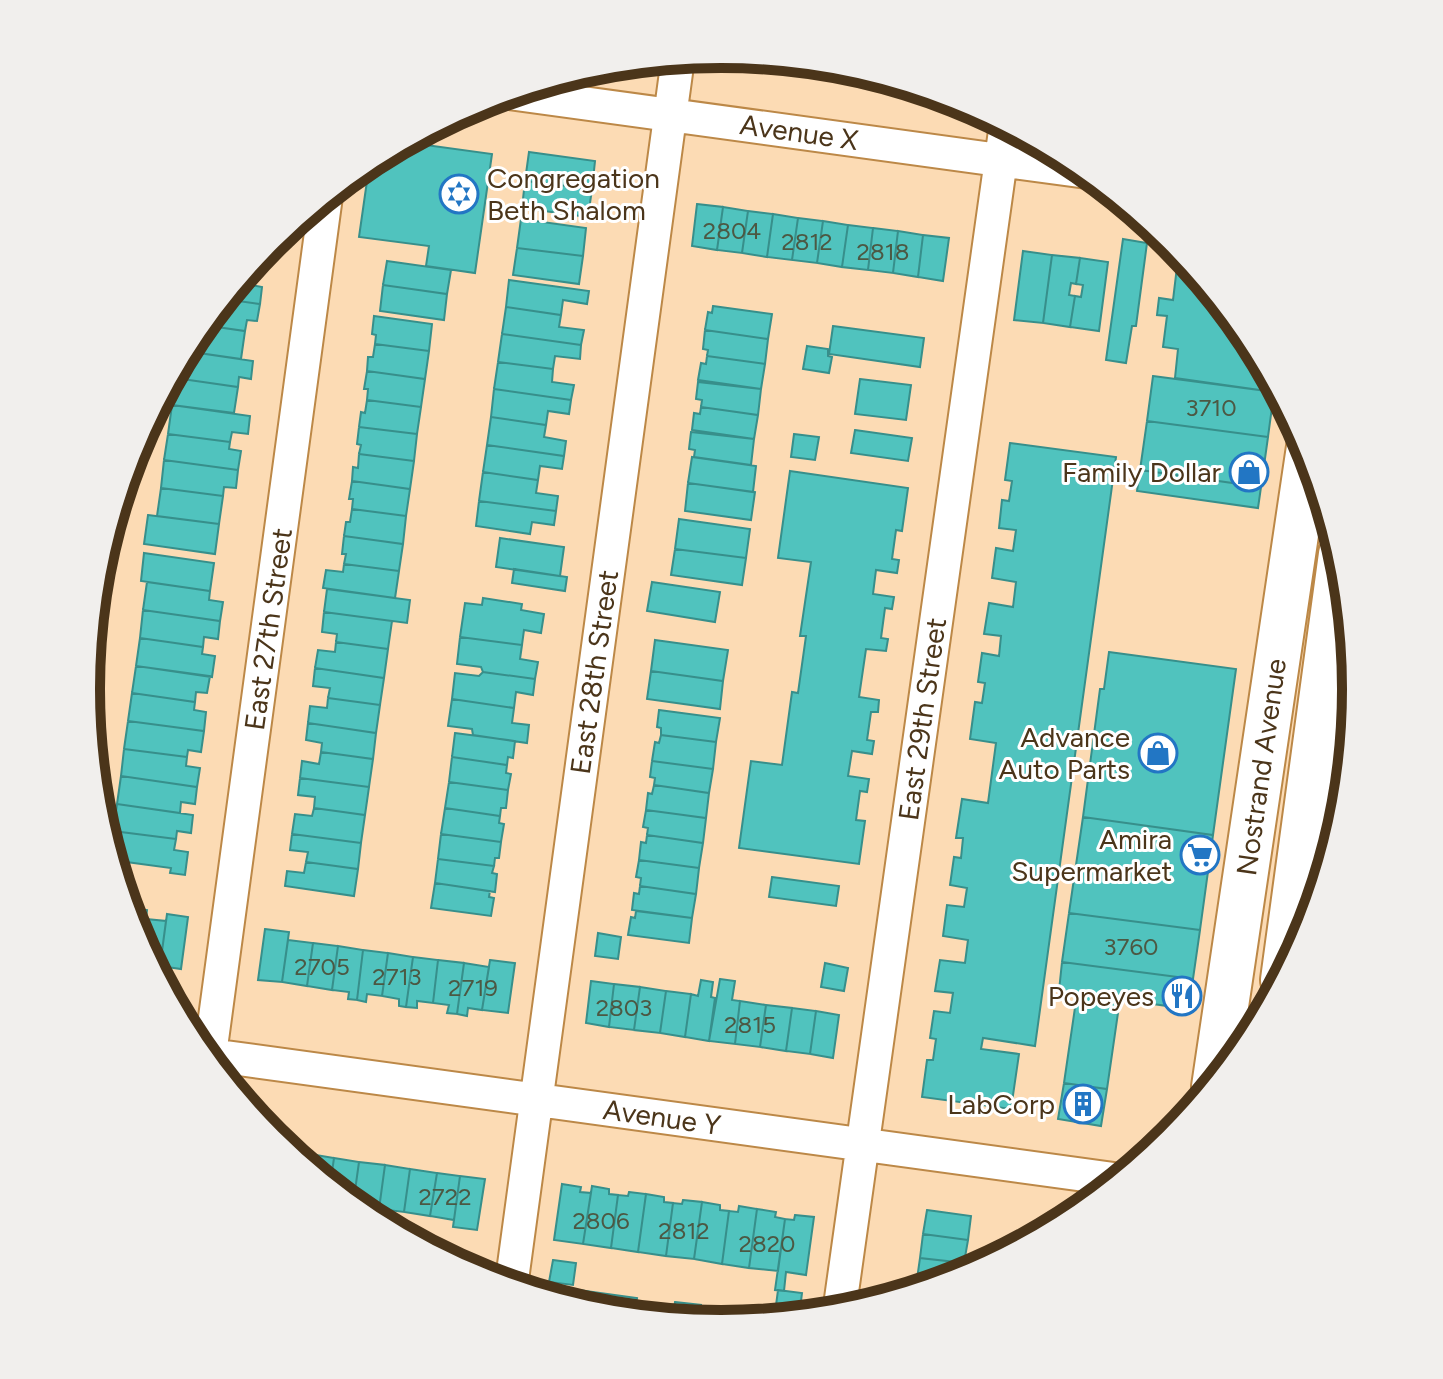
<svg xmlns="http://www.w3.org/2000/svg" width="1443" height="1379" viewBox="0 0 1443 1379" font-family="Figtree,sans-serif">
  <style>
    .building { fill: #50c3be; stroke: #378f8b; stroke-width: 2 }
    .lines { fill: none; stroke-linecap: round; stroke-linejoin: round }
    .minor-casing { stroke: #bc8847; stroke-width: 36 }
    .secondary-casing { stroke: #bc8847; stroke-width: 48 }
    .minor { stroke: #fff; stroke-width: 32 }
    .secondary { stroke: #fff; stroke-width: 44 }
    .labels { text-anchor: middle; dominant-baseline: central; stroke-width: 6; stroke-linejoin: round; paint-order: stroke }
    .number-label { font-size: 24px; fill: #4c5843 }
    .street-label { font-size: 28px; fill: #4b351a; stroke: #fff }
    .poi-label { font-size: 28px; fill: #4b351a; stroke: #fff; text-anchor: end }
    .rim { fill: none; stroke: #4b351a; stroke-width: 10 }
  </style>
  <rect width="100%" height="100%" fill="#fcdbb4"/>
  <path class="building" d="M404,142L492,154L475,273L426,266L429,246L359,237L370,160Z
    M529,152L595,161L592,189L525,181Z
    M525,181L592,189L588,217L522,208Z
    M697,204L723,207L717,250L692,246Z
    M723,207L748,211L742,253L717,250Z
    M748,211L773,214L767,257L742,253Z
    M773,214L798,218L792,260L767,257Z
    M798,218L823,221L817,263L792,260Z
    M521,219L586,228L583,256L517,248Z
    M823,221L848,225L842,267L817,263Z
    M848,225L873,228L868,270L842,267Z
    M873,228L898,231L893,273L868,270Z
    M898,231L923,235L918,277L893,273Z
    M923,235L949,238L943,281L918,277Z
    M1123,239L1147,243L1136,326H1132L1126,363L1106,360Z
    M266,248H269L266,267L254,265L253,275L244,274Z
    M517,248L583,256L579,284L513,275Z
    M1179,250L1250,337L1275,384L1274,392L1175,378L1178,349L1163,347L1167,316L1157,315L1159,298L1173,300Z
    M1023,251L1052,255L1043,323L1014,320Z
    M1052,255L1080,258L1076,284L1071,283L1069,295L1075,296L1070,327L1043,323Z
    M1080,258L1108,262L1099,331L1070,327L1075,296L1081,297L1083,285L1076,284Z
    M387,261L451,270L447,294L383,285Z
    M244,274L253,275L251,285L262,287L260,304L224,299Z
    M509,280L589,291L587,304L563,300L561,315L506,307Z
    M383,285L447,294L444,320L380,311Z
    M224,299L260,304L257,321L247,320L245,331L203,325Z
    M713,306L772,314L768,339L705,330L708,312L712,313Z
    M506,307L561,315L559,327L584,330L581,345L502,334Z
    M374,316L432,324L429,351L375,344L376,335L372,334Z
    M203,325L245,331L241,359L185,351Z
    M833,326L924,338L920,367L829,354Z
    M705,330L768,339L765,364L707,356L708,350L703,349Z
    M502,334L581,345L580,359L555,356L553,369L498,362Z
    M375,344L429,351L425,379L367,371L368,357H373Z
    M807,346L828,349V356L832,357L829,373L803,369Z
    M185,351L253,361L251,379L239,377L238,387L175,378L177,367Z
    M707,356L765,364L761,389L698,380L701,363L706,364Z
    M498,362L553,369L552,382L574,385L571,400L494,389Z
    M367,371L425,379L421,407L367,400L368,389H364Z
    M1153,376L1274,392L1268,437L1147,421Z
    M175,378L238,387L234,413L172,405Z
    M860,379L911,385L906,420L855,414Z
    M698,382L761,389L758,415L701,407L702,400L696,399Z
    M494,389L571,400L569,414L548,411L546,425L491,417Z
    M367,400L421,407L417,434L359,427L361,412L365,413Z
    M172,405L250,416L248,434L232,432L230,442L168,434Z
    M701,407L758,415L754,439L692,430L694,413L700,414Z
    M491,417L546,425L544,437L566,441L564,456L487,445Z
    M1147,421L1268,437L1261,487L1140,470Z
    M359,427L417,434L414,461L359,454L361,445L357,444Z
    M855,430L912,438L908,461L851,453Z
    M691,432L754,439L751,465L694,457L695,450L689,449Z
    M168,434L230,442L229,449L241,451L238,470L164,460Z
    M794,434L819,437L815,460L791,457Z
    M1010,443L1116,457L1035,1046L983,1038L981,1049L1019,1054L1011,1109L922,1097L927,1060H933L936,1039L930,1038L934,1011L950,1013L953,993L935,991L940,960L965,963L968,940L943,936L947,905L964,907L967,888L950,885L954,857L961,858L963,838H956L962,799L988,803L996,743L970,739L975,702L982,703L985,683L978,682L982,653L999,656L1001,636L984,634L989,603L1013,607L1016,582L992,578L996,548L1013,551L1016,530L999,528L1002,500L1009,501L1012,481L1005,480Z
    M487,445L564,456L562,469L540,466L538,480L483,472Z
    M359,454L414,461L410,489L352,481L353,467L358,468Z
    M692,457L756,466L753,492L688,483Z
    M164,460L238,470L236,488L224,487L223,496L161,488Z
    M1140,470L1261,487L1258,508L1137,491Z
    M790,471L908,488L902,531L896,530L892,559L899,560L897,573L876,570L873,594L894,597L892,609L885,608L881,638L888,639L886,651L866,649L859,697L879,700L878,712H871L867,740L874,741L872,754L852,751L848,776L869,779L867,792L860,791L856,820L865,821L859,864L739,848L751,761L782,765L792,692L798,693L806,636H800L811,562L778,558Z
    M483,472L538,480L536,493L558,496L556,511L479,501Z
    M352,481L410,489L406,516L352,509L353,499H349Z
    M688,483L755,492L751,520L685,511Z
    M161,488L223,496L219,524L157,516Z
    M479,501L556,511L554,525L532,522L530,534L476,526Z
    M352,509L406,516L403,544L344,536L346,522H350Z
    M148,515L219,524L215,554L144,544Z
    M679,519L750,529L746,558L675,549Z
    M344,536L403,544L399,571L344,564L346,554H342Z
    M500,538L564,547L560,576L496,567Z
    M675,549L746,558L742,585L671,575Z
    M144,553L214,563L210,591L141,581Z
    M344,564L399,571L395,598L323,588L326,570L343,572Z
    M514,569L567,577L565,591L512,583Z
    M147,582L210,591L209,600L223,602L220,621L143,610Z
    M652,582L720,592L715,622L647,611Z
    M327,589L410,600L407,623L324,612Z
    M483,598L522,604L521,610L544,614L541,633L524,630L522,645L460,637L465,603L482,605Z
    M143,610L220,621L218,639L204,637L203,647L140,638Z
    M324,612L392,621L388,649L336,642L337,634L322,632Z
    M460,637L522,645L520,659L538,662L535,679L483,672L481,667L457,664Z
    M140,638L203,647L202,654L215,656L212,677L136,666Z
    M655,640L728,650L723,681L651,671Z
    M336,642L388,649L384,678L315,668L318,650L335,652Z
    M1109,652L1236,669L1213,835L1083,817L1100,689H1104Z
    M136,666L210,676L207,693L196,692L195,702L132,693Z
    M315,668L384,678L380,705L328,698L330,688L313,686Z
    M651,671L723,681L720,709L647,699Z
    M483,672L535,679L533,695L516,692L514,708L452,699L455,673L479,676Z
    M132,693L195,702L194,710L206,712L204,731L128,721Z
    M328,698L380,705L376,733L308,723L310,706L327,708Z
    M452,699L514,708L512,723L529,725L527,743L473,735L472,729L448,726Z
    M659,710L720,718L716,742L661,735V728L657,727Z
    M128,721L204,731L201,752L188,750L187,757L124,749Z
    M308,723L376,733L373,759L321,752L322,743L306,740Z
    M455,733L515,741L513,758L508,757L507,765L452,757Z
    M661,735L716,742L713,769L652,761L655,742L659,743Z
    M124,749L187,757L186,766L200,768L197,787L121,776Z
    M321,752L373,759L369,787L300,778L302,761L319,764Z
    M452,757L507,765L506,773L511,774L508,790L449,782Z
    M652,761L713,769L709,793L654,785L655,778L650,777Z
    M121,776L197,787L195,804L181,802L180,813L117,804Z
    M300,778L369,787L365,815L314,808L315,797L298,795Z
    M449,782L508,790L506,808H501L500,816L445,808Z
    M654,785L709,793L706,818L646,810L648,793L652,794Z
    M117,804L193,815L191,833L177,831L176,839L113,831Z
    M314,808L365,815L361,843L292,834L295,814L312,816Z
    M445,808L500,816L499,823L504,824L501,842L441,834Z
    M646,810L706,818L703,843L647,835L648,828L643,827Z
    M1083,817L1213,835L1200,930L1069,913Z
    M105,830L176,839L174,850L188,852L185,875L170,873L171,868L112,860Z
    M292,834L361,843L358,869L306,862L308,852L290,850Z
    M441,834L501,842L499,858H495L494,866L438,859Z
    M647,835L703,843L699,868L639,860L641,842L646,843Z
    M438,859L494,866L492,873L497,874L495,892L435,883Z
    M639,860L699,868L696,894L640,886L641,878L636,877Z
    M306,862L358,869L354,896L285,886L287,871L304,873Z
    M772,877L839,886L836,906L769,897Z
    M435,883L490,891L489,897L494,898L491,916L431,908Z
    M640,886L696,894L692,918L632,910L634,893L639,894Z
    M127,907L147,910L143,948L134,932Z
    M636,911L692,918L689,943L628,935L631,917L635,918Z
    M1069,913L1200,930L1193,979L1062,962Z
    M167,914L188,917L181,969L160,966Z
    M146,919L166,921L160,966L152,965L143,948Z
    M265,929L289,932L282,982L258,980Z
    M598,933L621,937L618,959L595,956Z
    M288,940L313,943L307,986L282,982Z
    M313,943L338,946L332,990L307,986Z
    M338,946L363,950L357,1000L348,999L349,992L332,990Z
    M363,950L388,953L382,996L367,994L366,1002L357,1000Z
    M388,953L413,957L406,1007L399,1006V999L382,996Z
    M413,957L438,960L433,1003L417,1001V1008L406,1007Z
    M438,960L464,963L457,1014L447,1013L449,1005L433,1003Z
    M490,960L515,963L508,1013L482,1010Z
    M1062,962L1193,979L1189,1009L1059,991Z
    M464,963L489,967L482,1010L468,1008L467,1016L457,1014Z
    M825,963L848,968L844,991L821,987Z
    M720,979L735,981L732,1000L740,1001L735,1044L709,1041Z
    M701,980L713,982L711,997L715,998L709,1041L685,1037L691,994L698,996Z
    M591,981L614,984L609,1027L586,1023Z
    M614,984L640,987L634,1030L609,1027Z
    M640,987L666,991L660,1033L634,1030Z
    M666,991L691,994L685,1037L660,1033Z
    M1077,994L1120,999L1107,1089L1064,1083Z
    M740,1001L766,1005L760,1047L735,1044Z
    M766,1005L792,1008L786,1051L760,1047Z
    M792,1008L816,1011L810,1054L786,1051Z
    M816,1011L839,1015L833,1058L810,1054Z
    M1064,1083L1107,1089L1101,1126L1058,1119Z
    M287,1151L310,1154L308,1169Z
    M310,1154L334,1158L330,1186L308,1169Z
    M334,1158L359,1162L353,1205L330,1186Z
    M359,1162L385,1165L379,1209L353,1205Z
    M385,1165L410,1169L404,1212L379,1209Z
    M410,1169L437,1173L430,1216L404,1212Z
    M437,1173L460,1176L454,1220L430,1216Z
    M460,1176L485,1179L477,1230L453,1227Z
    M562,1184L581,1187L580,1192L591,1193L583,1244L554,1240Z
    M592,1186L609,1189V1194L618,1195L611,1248L583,1244Z
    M629,1192L646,1194L638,1252L611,1248L618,1195L628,1196Z
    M646,1194L664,1197V1202L673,1203L666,1256L638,1252Z
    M683,1200L702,1202L694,1259L666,1256L673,1203L682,1204Z
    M702,1202L720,1205V1210L729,1211L722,1264L694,1259Z
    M739,1206L757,1209L749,1268L722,1264L729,1211L738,1212Z
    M757,1209L776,1212L775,1217L785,1219L778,1271L749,1268Z
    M927,1210L971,1216L968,1240L923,1234Z
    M795,1215L814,1217L806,1275L786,1272L784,1291L775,1290L785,1219L794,1220Z
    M923,1234L968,1240L964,1263L920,1258Z
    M920,1258L964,1263L963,1277L944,1283L917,1279Z
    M553,1260L576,1263L573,1285L549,1282Z
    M917,1279L944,1283L916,1291Z
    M564,1288L637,1298L634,1316L597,1313L570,1305L571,1297L563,1296Z
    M778,1290L802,1293L799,1317L775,1313Z
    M675,1302L701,1305L699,1323L672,1320Z"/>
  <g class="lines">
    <g class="minor-casing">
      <path id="minor" d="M510,93L1087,172
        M203,1054L1121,1180
        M209,1062L326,196
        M511,1287L678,58
        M839,1313L1006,124"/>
    </g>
    <g class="secondary-casing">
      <path id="secondary" d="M1283,980L1341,554
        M1214,1087L1309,447"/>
    </g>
    <use href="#minor" class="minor"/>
    <use href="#secondary" class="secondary"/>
  </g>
  <defs>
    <g id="synagogue-ring" transform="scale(2)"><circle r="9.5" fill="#fff" stroke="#2276c4" stroke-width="1.5"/><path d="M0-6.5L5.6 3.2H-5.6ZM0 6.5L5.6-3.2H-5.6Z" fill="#2276c4"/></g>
    <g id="shop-ring" transform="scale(2)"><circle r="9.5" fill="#fff" stroke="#2276c4" stroke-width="1.5"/><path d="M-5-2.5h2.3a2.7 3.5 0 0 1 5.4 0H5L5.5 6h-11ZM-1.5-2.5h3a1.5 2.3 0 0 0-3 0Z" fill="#2276c4"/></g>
    <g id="supermarket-ring" transform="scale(2)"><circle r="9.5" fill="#fff" stroke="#2276c4" stroke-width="1.5"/><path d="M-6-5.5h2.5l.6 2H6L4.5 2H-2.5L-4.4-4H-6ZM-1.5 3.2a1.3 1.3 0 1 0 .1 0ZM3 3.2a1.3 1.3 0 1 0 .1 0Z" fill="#2276c4"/></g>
    <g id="restaurant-ring" transform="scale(2)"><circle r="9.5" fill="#fff" stroke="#2276c4" stroke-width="1.5"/><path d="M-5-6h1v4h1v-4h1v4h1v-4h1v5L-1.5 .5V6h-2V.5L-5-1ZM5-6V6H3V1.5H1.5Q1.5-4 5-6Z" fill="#2276c4"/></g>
    <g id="building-ring" transform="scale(2)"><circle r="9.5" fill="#fff" stroke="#2276c4" stroke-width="1.5"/><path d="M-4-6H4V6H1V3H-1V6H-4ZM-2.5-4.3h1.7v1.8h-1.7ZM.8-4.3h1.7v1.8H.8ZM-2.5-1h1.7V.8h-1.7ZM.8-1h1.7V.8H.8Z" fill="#2276c4"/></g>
  </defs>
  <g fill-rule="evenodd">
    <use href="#synagogue-ring" x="459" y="194"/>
    <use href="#shop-ring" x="1249" y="472"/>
    <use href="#shop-ring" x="1158" y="753"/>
    <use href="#supermarket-ring" x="1200" y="855"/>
    <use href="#restaurant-ring" x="1182" y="996"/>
    <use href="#building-ring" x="1083" y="1104"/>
  </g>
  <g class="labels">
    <g class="number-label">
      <text x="732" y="230">2804</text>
      <text x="807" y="241">2812</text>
      <text x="883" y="251">2818</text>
      <text x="1211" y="407">3710</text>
      <text x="1131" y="946">3760</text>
      <text x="322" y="966">2705</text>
      <text x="397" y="976">2713</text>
      <text x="473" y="987">2719</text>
      <text x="624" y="1007">2803</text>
      <text x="750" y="1024">2815</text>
      <text x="445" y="1196">2722</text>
      <text x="601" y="1220">2806</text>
      <text x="684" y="1230">2812</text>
      <text x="767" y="1243">2820</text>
    </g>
    <g class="street-label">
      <text transform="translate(799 132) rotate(8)">Avenue X</text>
      <text transform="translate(268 629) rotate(-82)">East 27th Street</text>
      <text transform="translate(594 672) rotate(-82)">East 28th Street</text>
      <text transform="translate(922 719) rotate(-82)">East 29th Street</text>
      <text transform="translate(1261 767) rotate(-82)">Nostrand Avenue</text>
      <text transform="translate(662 1117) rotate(8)">Avenue Y</text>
    </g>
    <g class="poi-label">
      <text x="487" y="178" text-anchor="start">Congregation<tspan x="487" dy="32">Beth Shalom</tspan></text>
      <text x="1221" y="472">Family Dollar</text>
      <text x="1130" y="737">Advance<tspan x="1130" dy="32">Auto Parts</tspan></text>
      <text x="1172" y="839">Amira<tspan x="1172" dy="32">Supermarket</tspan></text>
      <text x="1154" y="996">Popeyes</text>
      <text x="1055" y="1104">LabCorp</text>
    </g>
  </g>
  <path d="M0 0H1443V1379H0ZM100 689a621 621 0 1 1 1242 0a621 621 0 1 1-1242 0Z" fill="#f1efed" fill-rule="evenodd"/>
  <path class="rim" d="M100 689a621 621 0 1 1 1242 0a621 621 0 1 1-1242 0Z"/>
</svg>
